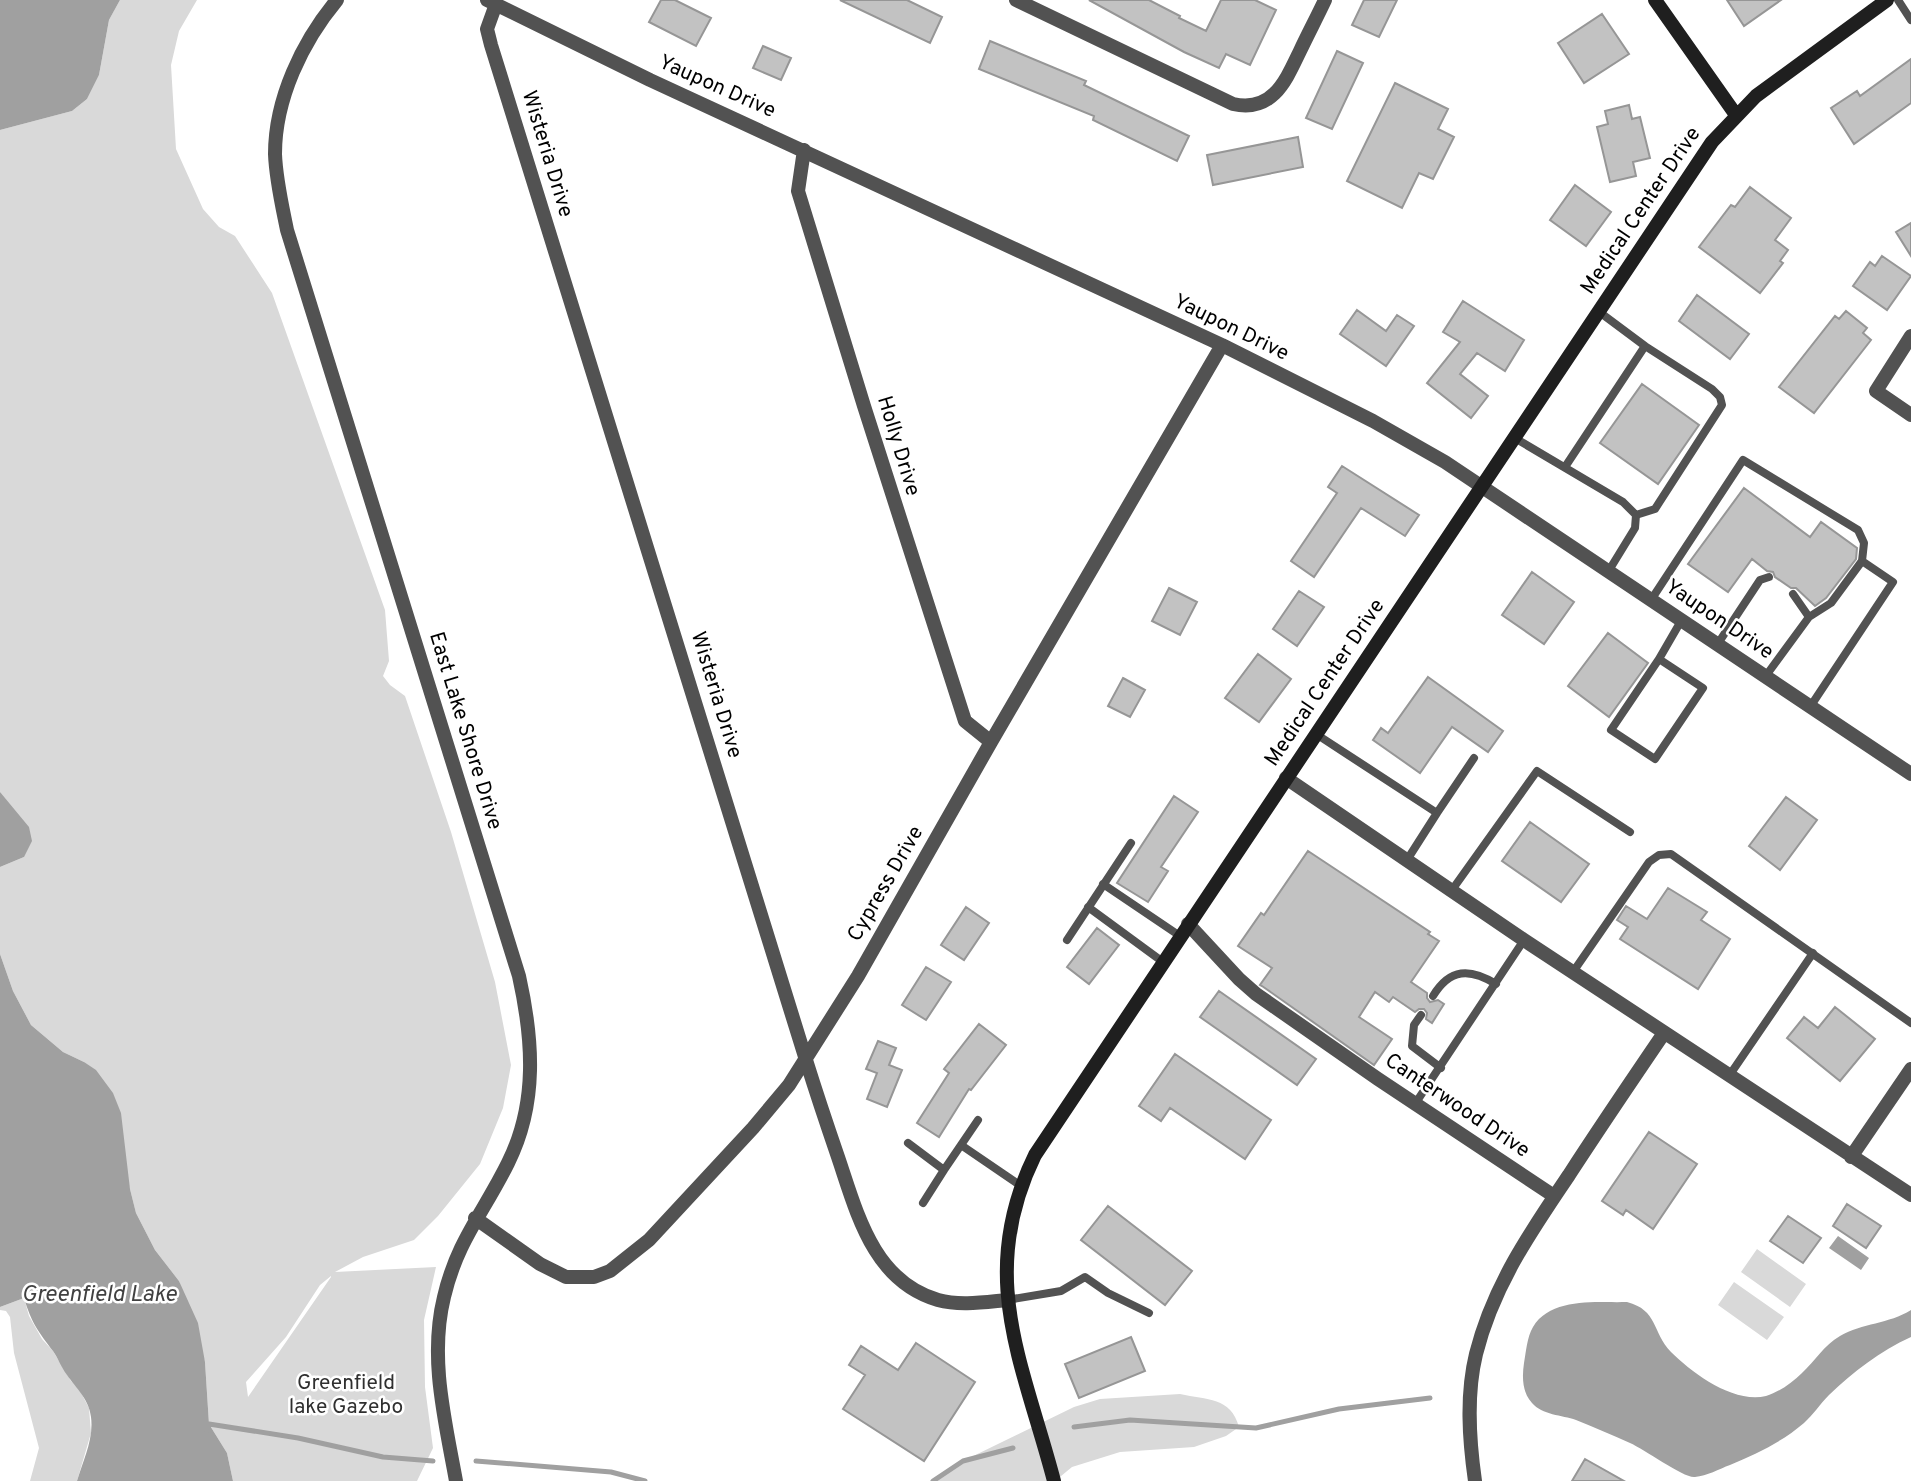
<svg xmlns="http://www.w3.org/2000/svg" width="1911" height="1481" viewBox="0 0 1911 1481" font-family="Overpass,sans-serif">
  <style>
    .green { fill: #d9d9d9; fill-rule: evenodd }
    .water { fill: #a0a0a0 }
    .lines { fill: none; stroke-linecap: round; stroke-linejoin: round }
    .stream { stroke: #a0a0a0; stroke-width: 5 }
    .building { fill: #c2c2c2; stroke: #969696; stroke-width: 2 }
    .lane { stroke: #525252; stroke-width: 8 }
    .street { stroke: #525252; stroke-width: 14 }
    .secondary { stroke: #1f1f1f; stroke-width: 14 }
    .labels { text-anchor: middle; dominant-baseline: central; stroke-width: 5; stroke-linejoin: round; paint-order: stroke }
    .street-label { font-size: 21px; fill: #000; stroke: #fff }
    .park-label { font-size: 21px; fill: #303030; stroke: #fff }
    .water-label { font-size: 23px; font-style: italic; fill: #414141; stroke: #fff }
  </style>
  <rect width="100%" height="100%" fill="#fff"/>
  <path class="green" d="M120,0H197L179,31L171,65L176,149L203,209L219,227L235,236L272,293L385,610L389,661L383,676L390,685L405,696L451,832L495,982L511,1065L503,1108L480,1164L438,1216L414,1240L363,1257L335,1272L436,1267L424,1320L425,1387L433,1448L417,1481H233L227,1453L209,1424L205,1362L179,1281L155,1250L136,1213L130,1189L84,1062L63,1052L31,1025L13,991L0,954V867L24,857L0,792V130L72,111L87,99L99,75L109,20ZM331,1276V1277L248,1397L246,1382L286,1337L320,1285Z
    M1757,1249L1806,1284L1790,1307L1741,1272Z
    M1734,1282L1784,1317L1767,1340L1718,1305Z
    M24,1298L29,1316L42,1339L53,1351L71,1381L78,1387L89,1408L91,1433L77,1481H30L39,1448L14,1353L10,1317L6,1311L0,1310V1307Z
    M1180,1394C1207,1400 1231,1397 1239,1427L1226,1436L1194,1447L1120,1452L1072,1467L1055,1481H933L963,1461L1074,1407L1100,1399Z"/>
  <path class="water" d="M0,0H120L109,20L99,75L87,99L72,111L0,130Z
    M0,792L29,827L32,841L24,857L0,867Z
    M0,954L13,991L31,1025L63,1052L84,1062L96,1070L113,1093L121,1113L130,1189L136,1213L155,1250L179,1281L198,1323L205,1362L209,1424L227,1453L233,1481H77C83,1460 94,1439 91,1417C89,1399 76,1388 67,1375C61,1367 58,1358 53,1351C38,1331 32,1324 24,1298L0,1307Z
    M1838,1236L1869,1258L1861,1270L1829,1248Z
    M1627,1302C1658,1310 1652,1332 1671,1352C1692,1373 1734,1404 1766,1396C1779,1392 1792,1383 1802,1373C1815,1361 1824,1345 1840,1336C1862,1323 1889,1324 1911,1310V1337C1880,1351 1853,1372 1829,1395C1820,1404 1813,1415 1804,1423C1782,1442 1756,1454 1730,1465C1719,1469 1707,1476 1695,1477C1685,1479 1644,1449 1630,1443C1612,1435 1594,1427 1576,1420C1562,1415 1542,1415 1532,1403C1522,1392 1522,1377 1524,1363C1526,1352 1527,1337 1533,1327C1551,1297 1597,1303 1627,1302Z"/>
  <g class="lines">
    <path class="stream" d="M1074,1427L1130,1420L1256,1428L1339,1409L1430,1398
      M207,1430L209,1424L298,1438L383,1457L433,1461
      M476,1461L611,1472L645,1481
      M933,1481L963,1461L1013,1448"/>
  </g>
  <path class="building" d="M661,0H675L711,18L696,46L649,22Z
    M840,0H907L942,17L930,43Z
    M1089,0H1149L1180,16L1179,18L1206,31L1221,0H1255L1276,10L1250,65L1226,54L1219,68L1184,52Z
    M1364,0H1397L1379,37L1352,25Z
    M1727,0H1781L1744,26Z
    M1602,14L1629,54L1584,83L1558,43Z
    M990,41L1086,81L1084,85L1189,136L1177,161L1093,120L1094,116L979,69Z
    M763,46L791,58L781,80L753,68Z
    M1337,51L1363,63L1332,129L1306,118Z
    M1911,59V103L1854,144L1831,108L1857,91L1860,96Z
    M1395,83L1448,109L1438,129L1454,137L1433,179L1419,173L1402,208L1347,181Z
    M1629,105L1632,119L1640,117L1650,158L1633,162L1636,176L1610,182L1597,127L1608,124L1605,111Z
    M1298,137L1303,167L1213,185L1207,155Z
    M1575,185L1611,212L1586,246L1550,220Z
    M1750,187L1791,218L1775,240L1788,250L1780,261L1783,263L1760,293L1699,247L1731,205L1735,207Z
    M1911,223V256L1896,232Z
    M1882,256L1911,276L1887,310L1853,286L1870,262L1875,266Z
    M1697,295L1749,334L1730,359L1679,321Z
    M1463,301L1524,340L1505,371L1477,353L1460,374L1488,396L1471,418L1427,383L1460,342L1443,332Z
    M1357,310L1386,331L1397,315L1414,326L1386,366L1340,334Z
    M1846,311L1867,328L1863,333L1871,340L1814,413L1779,387L1835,316L1839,319Z
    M1642,384L1699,425L1658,484L1600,443Z
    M1342,466L1419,515L1405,536L1361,508L1314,577L1291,561L1337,493L1328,487Z
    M1744,488L1810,537L1821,522L1857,548L1856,559L1826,598L1815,606L1796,588H1791L1775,577L1773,572L1767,571L1752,559L1728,592L1688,564Z
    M1532,572L1574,602L1544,644L1502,615Z
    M1169,588L1197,602L1180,635L1152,621Z
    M1299,591L1324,607L1297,646L1273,629Z
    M1608,633L1648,663L1609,717L1568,686Z
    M1258,654L1291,679L1259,722L1225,698Z
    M1428,677L1503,731L1488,752L1452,727L1420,773L1373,740L1381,728L1388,733Z
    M1123,678L1145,690L1130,717L1108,706Z
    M1174,796L1198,812L1161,867L1168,871L1148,902L1117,883Z
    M1786,797L1817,820L1780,870L1749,846Z
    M1530,822L1589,864L1561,902L1502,861Z
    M1308,851L1430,932L1428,934L1439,941L1411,982L1427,993V998L1430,1002L1438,1000L1444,1004L1432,1023L1426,1019L1427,1013L1424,1009H1419L1415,1012L1393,997L1389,1002L1375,992L1359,1017L1392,1039L1374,1065L1262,986L1260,985L1272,968L1238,946L1261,913L1264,915Z
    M1668,888L1707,912L1701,920L1730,939L1698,989L1620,939L1628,927L1617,920L1626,906L1647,919Z
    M966,907L989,923L964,960L941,945Z
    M1097,928L1119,945L1089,984L1067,967Z
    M926,967L951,982L926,1020L902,1005Z
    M1219,991L1316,1059L1297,1085L1200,1017Z
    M1835,1007L1875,1039L1840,1081L1787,1038L1804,1017L1818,1028Z
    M979,1024L1006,1045L971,1090L969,1089L939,1137L917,1123L949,1073L944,1069Z
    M878,1041L896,1048L889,1065L902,1070L887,1107L867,1099L877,1073L866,1069Z
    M1175,1054L1271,1120L1245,1159L1170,1108L1161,1121L1139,1106Z
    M1649,1132L1697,1164L1653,1229L1626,1210L1623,1215L1602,1201Z
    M1847,1204L1881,1226L1866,1248L1833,1226Z
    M1108,1206L1192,1271L1165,1305L1081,1240Z
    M1788,1216L1821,1238L1803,1263L1770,1241Z
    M1131,1337L1145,1371L1079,1398L1065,1364Z
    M916,1343L975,1382L924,1461L843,1409L865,1375L849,1365L861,1346L898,1370Z
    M1585,1459L1624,1481H1572Z"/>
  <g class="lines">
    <path class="lane" d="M1898,0L1911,20
      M1513,437L1623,502L1636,515L1635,528L1608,572
      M1565,467L1645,346L1598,311
      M1636,515L1655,509L1722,405L1720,397L1712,389L1645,346
      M1793,594L1809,617
      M1651,600L1743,460L1858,530L1864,543L1862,561L1831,603L1809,617L1765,677
      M1717,645L1760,580L1769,577
      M1659,659L1703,688L1655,759L1611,730L1659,659L1681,621
      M1810,707L1893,582L1862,561
      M1316,734L1437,813L1407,860
      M1437,813L1474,758
      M1103,884L1180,936
      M1452,890L1537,771L1630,832
      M1088,907L1163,962
      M1067,940L1131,843
      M1573,972L1649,862L1659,855L1671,854L1911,1023
      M1433,996C1450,968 1470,968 1496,984
      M1421,1015L1414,1025L1412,1046L1441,1068
      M1729,1076L1813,953
      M1415,1104L1524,940
      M908,1143L944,1170L961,1145L1021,1186
      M961,1145L978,1120
      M923,1203L944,1170
      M1007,1300L1061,1291L1085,1277L1108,1293L1149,1313"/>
    <path class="street" d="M337,0C302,42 275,99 275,154C276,180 282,205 287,230L519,976C533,1039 538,1103 508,1163C484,1212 457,1241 444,1297C429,1358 445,1420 456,1481
      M487,0L650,80L1222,345L1373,421L1445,462L1911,774
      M1016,0L1233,104C1273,113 1286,80 1300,51C1308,34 1317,17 1325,0
      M496,4L487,29L491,45L806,1060C816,1092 827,1125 838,1157C857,1213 873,1281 938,1300C960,1306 985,1302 1007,1300
      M804,150L798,191L864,406L965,721L991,742
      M1911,336L1876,391L1911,415
      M1286,778L1524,940L1911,1195
      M1188,924L1239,979L1256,994L1378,1079L1554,1196
      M1851,1157L1911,1069
      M475,1218L540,1264L566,1277H594L610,1271L649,1240L753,1128L789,1085L858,976L991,742L1222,345
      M1475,1481C1469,1439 1466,1395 1476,1354C1493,1286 1531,1231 1569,1175C1600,1127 1632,1080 1664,1033"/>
    <path class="secondary" d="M1655,0L1736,115
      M1054,1481C1023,1363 976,1275 1035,1155L1712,142L1756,96L1887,0"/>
  </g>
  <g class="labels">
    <g class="street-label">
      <text transform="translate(717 87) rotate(24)">Yaupon Drive</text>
      <text transform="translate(547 154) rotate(73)">Wisteria Drive</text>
      <text transform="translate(1641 211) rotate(-56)">Medical Center Drive</text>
      <text transform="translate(1231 328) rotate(26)">Yaupon Drive</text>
      <text transform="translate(898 446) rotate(73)">Holly Drive</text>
      <text transform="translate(1719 620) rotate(34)">Yaupon Drive</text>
      <text transform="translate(1325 683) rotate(-56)">Medical Center Drive</text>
      <text transform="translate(716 695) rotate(73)">Wisteria Drive</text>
      <text transform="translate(465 731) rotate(73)">East Lake Shore Drive</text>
      <text transform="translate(886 884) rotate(-60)">Cypress Drive</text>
      <text transform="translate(1457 1106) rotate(34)">Canterwood Drive</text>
    </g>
    <g class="park-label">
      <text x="346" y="1383">Greenfield<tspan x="346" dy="24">lake Gazebo</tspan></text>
    </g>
    <g class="water-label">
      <text x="99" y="1295">Greenfield Lake</text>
    </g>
  </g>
</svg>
